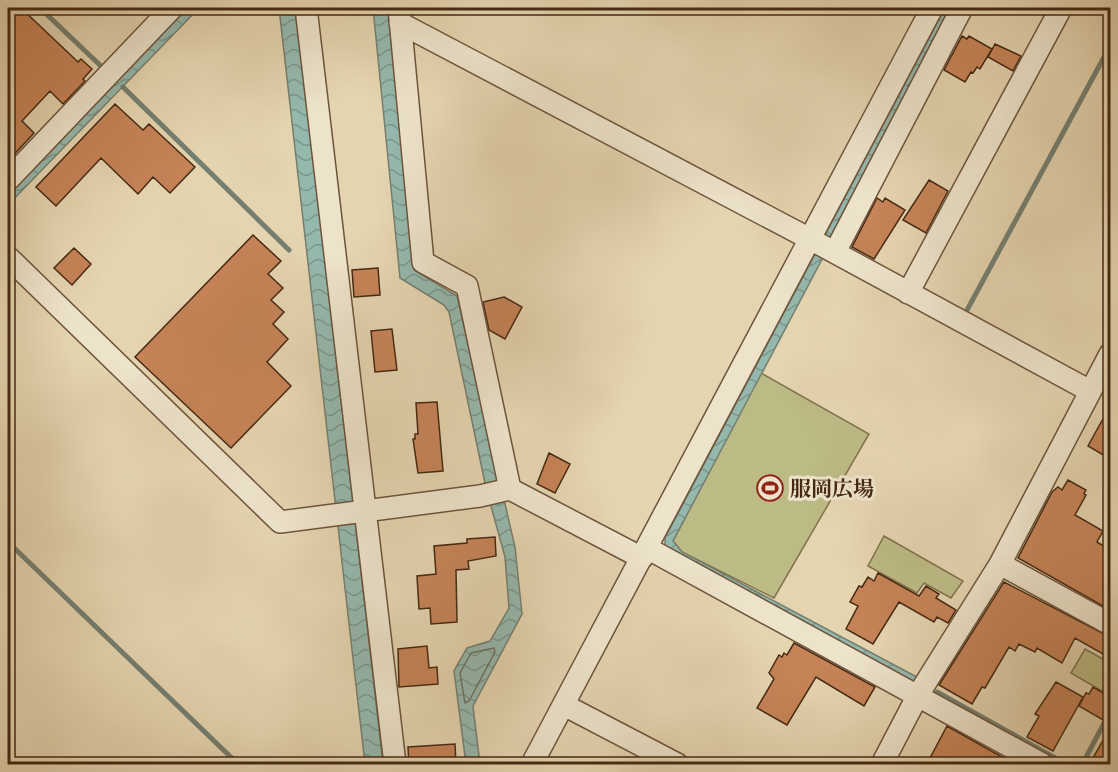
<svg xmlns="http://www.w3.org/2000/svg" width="1118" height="772" viewBox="0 0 1118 772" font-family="'EB Garamond','Noto Serif JP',serif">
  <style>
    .garden { fill: #bcba85; stroke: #81724c; stroke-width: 1.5 }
    .water { fill: url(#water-waves); stroke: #757f70; stroke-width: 1.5 }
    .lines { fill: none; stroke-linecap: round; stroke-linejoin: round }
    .shore { stroke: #6e7060; stroke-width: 1.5 }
    .stream { stroke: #757f70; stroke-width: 5 }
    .building { fill: #c58357; stroke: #462914; stroke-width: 1.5 }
    .street-casing { stroke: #6e543b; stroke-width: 24 }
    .street { stroke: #ede3cb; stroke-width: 21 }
    .labels { text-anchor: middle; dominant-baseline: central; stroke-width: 6; stroke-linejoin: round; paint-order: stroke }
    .poi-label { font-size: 21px; font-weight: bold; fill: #462914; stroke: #ede3cb; text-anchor: start }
  </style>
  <defs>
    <pattern id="water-waves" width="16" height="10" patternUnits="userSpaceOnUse" patternTransform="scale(1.5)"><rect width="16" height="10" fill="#95b8ad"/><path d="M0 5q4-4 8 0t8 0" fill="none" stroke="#7b968c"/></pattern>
  </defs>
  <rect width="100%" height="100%" fill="#e4d4af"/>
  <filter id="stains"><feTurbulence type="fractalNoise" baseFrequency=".00333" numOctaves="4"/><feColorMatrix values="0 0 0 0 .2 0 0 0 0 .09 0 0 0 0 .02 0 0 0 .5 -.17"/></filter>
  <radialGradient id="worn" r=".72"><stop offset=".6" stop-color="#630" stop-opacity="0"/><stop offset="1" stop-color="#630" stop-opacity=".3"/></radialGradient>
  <path class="garden" d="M761,373L869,434L774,598L682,552L673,541Z
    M884,536L963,581L951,598L924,583L917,593L868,566Z
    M1085,649L1110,663V688L1107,694L1071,673Z"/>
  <path class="water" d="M187,8H199L8,205V195Z
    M279,8H296L383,764H365Z
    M373,8H388L414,270L457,296L515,547L522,614L473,706L480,764H466L454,671L467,648L490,641L509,608L505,557L486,488L449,312L444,305L400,278Z
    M945,8H955L673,541L682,552L917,677L914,682L665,549V538Z"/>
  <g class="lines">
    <path class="shore" d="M494,648L495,652L469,701L465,703L460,673L471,653Z"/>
    <path class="stream" d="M40,8L102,67
      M123,87L289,250
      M966,312L1110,46
      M8,542L238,764
      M937,692L1066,764
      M1083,763L1110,712"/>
  </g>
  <path class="building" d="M8,8H21L78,62L81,59L92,69L83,79L85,81L63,104L50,91L22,121L34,133L8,161Z
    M962,36L967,39L969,36L992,49L980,69L977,67L973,73L971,72L965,82L944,70Z
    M995,44L1021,56L1013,71L988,57Z
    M115,104L143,130L149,124L195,167L170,193L153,177L138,194L101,158L56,206L36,187Z
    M929,180L948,191L926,233L903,220Z
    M877,198L883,202L885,198L905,210L874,259L852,247Z
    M253,235L281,261L268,274L283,288L271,300L284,312L273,324L288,339L267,362L291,386L231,448L135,357Z
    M74,248L91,264L72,285L54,268Z
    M378,268L380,295L354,297L352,270Z
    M504,297L522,307L505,339L489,330L483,302Z
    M392,329L397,370L375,372L371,331Z
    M437,402L443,471L418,473L413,439H415V434H418L416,403Z
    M1110,406V459L1088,446Z
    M549,453L570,464L555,493L537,484Z
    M1068,480L1086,490L1084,494L1086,495L1075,515L1103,531L1097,542L1110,550V610L1018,558L1052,492L1058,487L1062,490Z
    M495,537L496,556L468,561L469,569L456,570L457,622L431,624L430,608L419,609L417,576L436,574L434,546L467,543V539Z
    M878,573L919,596L926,586L939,594L936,598L956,610L948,623L937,617L934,622L899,602L873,644L846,629L858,606L850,602L859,586L862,587L868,577L874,581Z
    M1004,582L1110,637V658L1075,638L1062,663L1037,648L1035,652L1019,644L1015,651L1009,647L985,688L982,687L972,704L939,685Z
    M794,643L875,687L864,706L816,677L787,725L757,708L774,679L769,673L779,655L782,657L784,653L787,655Z
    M427,646L429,668L437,667L438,684L399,687L398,649Z
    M1056,682L1083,697L1053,751L1027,737L1039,716L1035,714Z
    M1093,687L1110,697V724L1079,706L1086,693L1089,694Z
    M947,726L1016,765H937L929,760Z
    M1110,728V765H1089Z
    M455,744L456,765H409L408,747Z"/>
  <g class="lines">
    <g class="street-casing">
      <path id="street" d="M306,8L395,764
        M399,8L423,262L467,286L510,489L642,558
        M400,23L810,239L1090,391
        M8,180L172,8
        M835,252L962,8
        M8,257L280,522L480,496L510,489
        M908,293L1061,8
        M647,548L1042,764
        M1000,564L1110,624
        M564,705L677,764
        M532,764L932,8
        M882,764L918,695L1000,564L1110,354"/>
    </g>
    <use href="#street" class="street"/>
  </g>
  <defs>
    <g id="stadium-ring" transform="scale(1.35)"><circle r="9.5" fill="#ede3cb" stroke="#8f2418" stroke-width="1.5"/><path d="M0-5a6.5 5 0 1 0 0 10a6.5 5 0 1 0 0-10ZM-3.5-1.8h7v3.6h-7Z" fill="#8f2418"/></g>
  </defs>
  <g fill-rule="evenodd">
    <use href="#stadium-ring" x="770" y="488"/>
  </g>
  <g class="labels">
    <g class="poi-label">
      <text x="790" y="488">服岡広場</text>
    </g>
  </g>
  <rect width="1118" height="772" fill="none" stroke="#e4d4af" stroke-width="30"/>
  <rect x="9" y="9" width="1100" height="754" fill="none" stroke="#462914" stroke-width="3"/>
  <rect x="15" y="15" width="1088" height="742" fill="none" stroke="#462914" stroke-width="1.5"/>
  <rect width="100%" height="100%" filter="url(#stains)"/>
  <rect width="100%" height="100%" fill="url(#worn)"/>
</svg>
